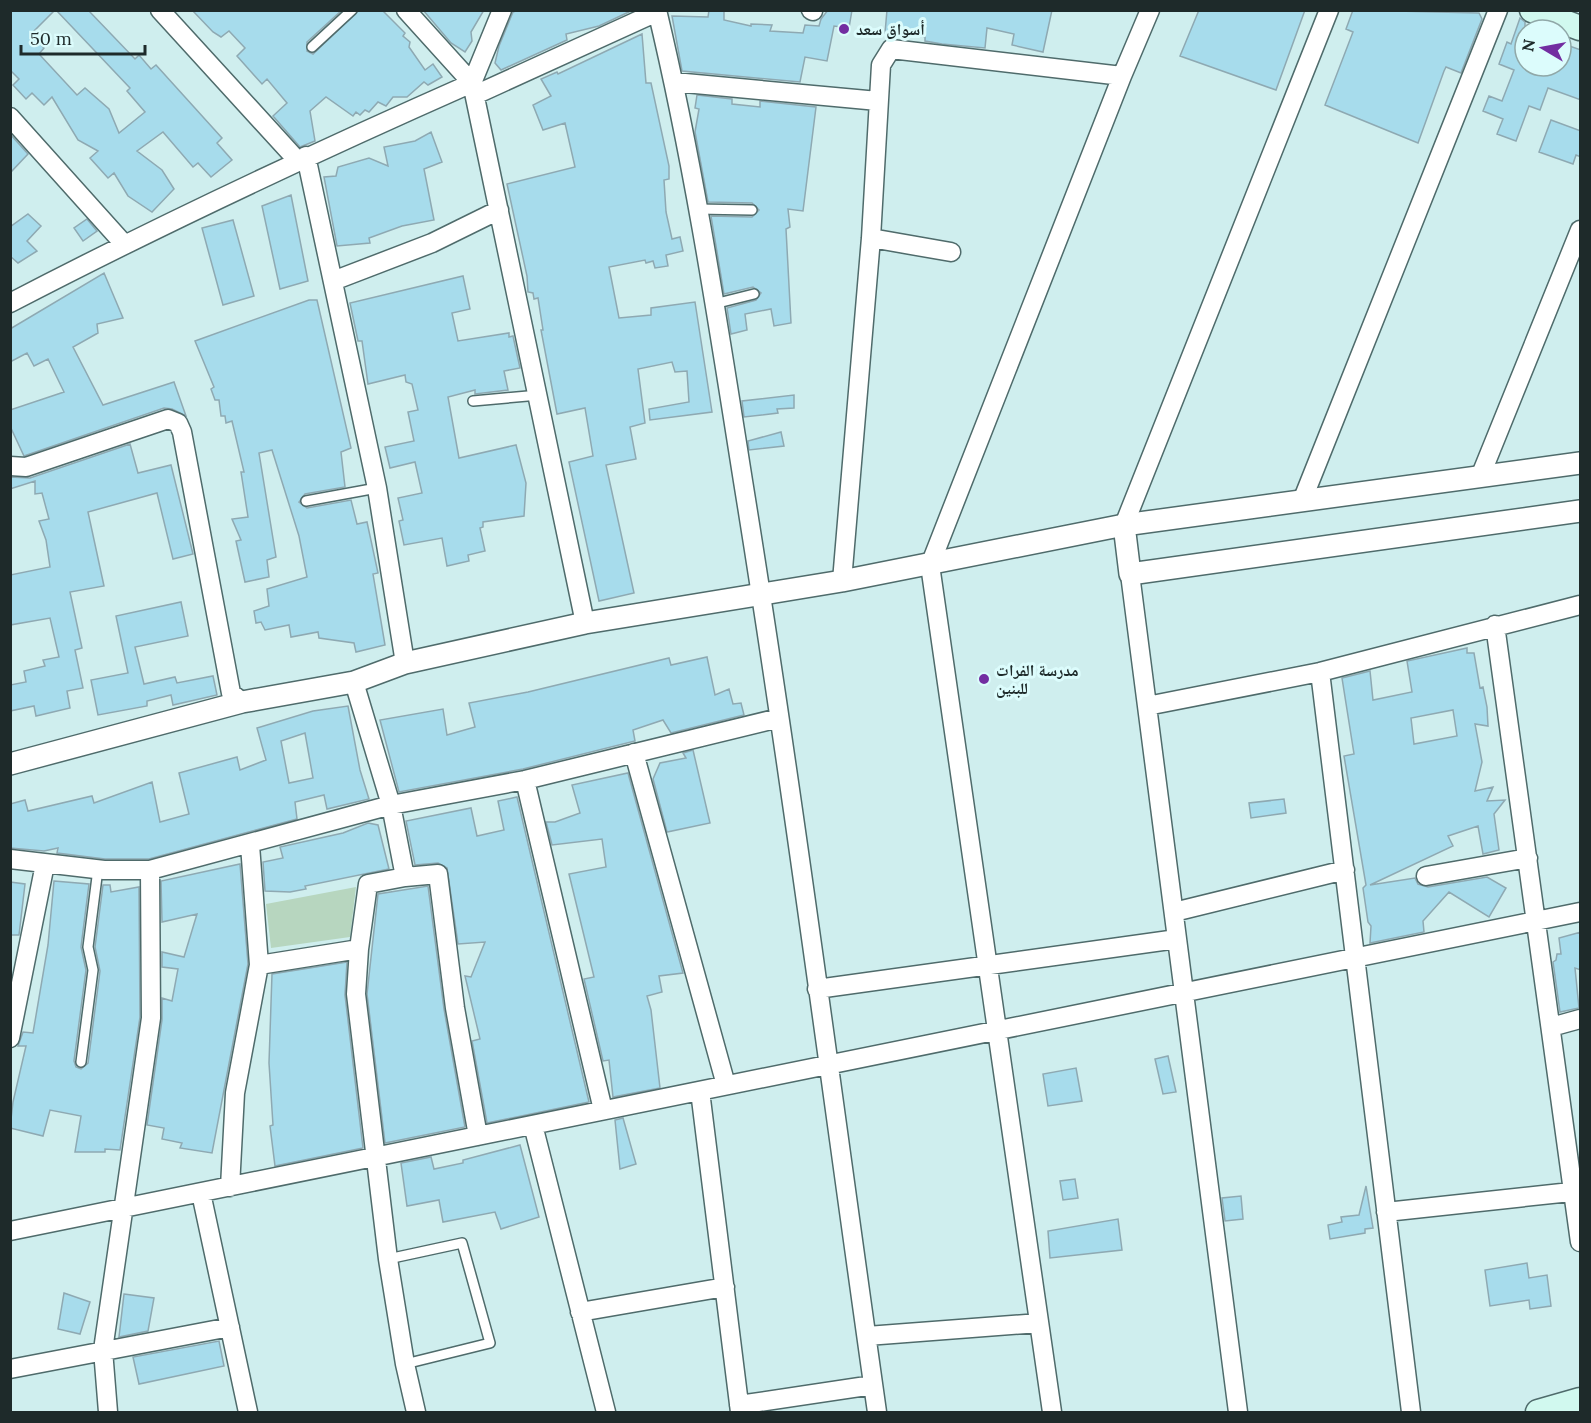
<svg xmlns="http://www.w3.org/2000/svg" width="1591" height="1423" viewBox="0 0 1591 1423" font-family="Lora,'Noto Naskh Arabic',serif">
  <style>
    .green { fill: #b7d6bf }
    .building { fill: #a7dcec; stroke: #8ea9b2; stroke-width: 1.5; fill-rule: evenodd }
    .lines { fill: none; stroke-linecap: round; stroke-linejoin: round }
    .service-casing { stroke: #4f6b6b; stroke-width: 12 }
    .minor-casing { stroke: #4f6b6b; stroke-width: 21 }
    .tertiary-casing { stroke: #4f6b6b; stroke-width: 24 }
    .secondary-casing { stroke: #4f6b6b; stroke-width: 27 }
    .service { stroke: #fff; stroke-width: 9 }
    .minor { stroke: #fff; stroke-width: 18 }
    .tertiary { stroke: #fff; stroke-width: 21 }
    .secondary { stroke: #d1f9ef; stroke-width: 24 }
    .poi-dot { fill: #722da1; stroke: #dcfcfc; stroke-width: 2 }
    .labels { text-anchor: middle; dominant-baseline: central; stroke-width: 6; stroke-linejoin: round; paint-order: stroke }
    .poi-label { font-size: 16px; font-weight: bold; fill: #1e2a2a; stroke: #dcfcfc; text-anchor: start }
  </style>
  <rect width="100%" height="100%" fill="#cfeeee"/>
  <path class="green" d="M356,887L350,937L271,948L266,904Z"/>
  <path class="building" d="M10,10H55L31,34L44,48L39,54L77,95L85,88L109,109L119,133L145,112L127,91L130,88L56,10H88L135,59L139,55L151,69L156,65L222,138L217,143L232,160L211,177L198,163L193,167L163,132L137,151L162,170L174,189L152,212L128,196L114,173L108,178L90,158L98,151L78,140L52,97L44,105L32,93L26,99L13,85L19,79L10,70Z
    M192,10H342L307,42V51L313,54L359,10H382L405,33L403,36L410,42L409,47L425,70L433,64L442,77L428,85L424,82L407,97H393L386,106L378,102L369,112L365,110L360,115L356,112L353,116L326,97L310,111L315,141L300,147L273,116L287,103L267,79L262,84L237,56L245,48L229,31L221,37L213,32Z
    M423,10H484L471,32L472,41L465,52L451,43Z
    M518,10H633L599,26L566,34L567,40L501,70L495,63L499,46L513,12Z
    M709,10H724V20L751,26V24L772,25L770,31L803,33L805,25L819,26L821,19L828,10H852L849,28L834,26L827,61L805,57L800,82L682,71L672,16L708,17Z
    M887,10H1052L1043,52L1012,45L1014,34L987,28L985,48L942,44L925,41V37L885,33Z
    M1199,10H1305L1276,90L1180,56Z
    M1353,10L1479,13L1482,19L1461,73L1446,67L1444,71L1418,143L1325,105L1353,32L1346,29Z
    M1520,18L1525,22V66H1561V43L1581,50V100L1548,88L1540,110L1529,106L1516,141L1497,134L1503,119L1483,111L1489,96L1502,101L1514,70L1499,64L1507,42L1511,44Z
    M642,34L646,83H651L669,166V179L664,180L666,212L672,239L680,237L683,251L666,255L668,266L655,268L653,261L646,263L645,260L609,267L619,318L651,315V308L695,302L712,412L650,420L649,409L689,402L687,371L675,372L672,362L638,369L645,423L630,427L636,459L606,465L634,593L599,601L569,462L593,456L585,408L557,414L541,330H543L538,298L534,299L533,293L528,292L527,276L507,184L575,167L565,123L543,130L533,105L551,96L541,79L557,72L558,74Z
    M697,95L732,99V104L760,107V101L816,107L803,211L788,209L790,227L786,229L791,323L774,326L771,309L745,314L747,330L731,334L727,308L756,300L761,293L753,287L724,294L711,216L752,217L759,210L752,203L708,202L695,132L699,109L695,108Z
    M1551,120L1581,131V157L1576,155L1573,164L1539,152Z
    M431,132L442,162L424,169L434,220L402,226L369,238L370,243L337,246L324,177L336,176L338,167L369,158L388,166L384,147L415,141Z
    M10,134L28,154L10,173Z
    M291,195L308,281L280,289L262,206Z
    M28,214L41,226L27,241L37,251L18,263L10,256V227Z
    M87,219L97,231L83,241L74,228Z
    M233,220L254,296L223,305L202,228Z
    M104,273L123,318L97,324L98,333L73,347L103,405L174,382L186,416L172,409L164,408L24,456L10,426V410L64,392L48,359L34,366L27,353L10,362V329Z
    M463,276L470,309L452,313L458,341L509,333V337L513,336L520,368L504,371L508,390L475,394V390L448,397L459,458L516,445L526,483L524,516L483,522V527L480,528L485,551L468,555L469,561L447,566L442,538L404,545L399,521L403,520L398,498L422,493L415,462L390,468L385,447L414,441L408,412L418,410L412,384L406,382L405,375L368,384L362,341H358L350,303Z
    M309,300H317L351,448L341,452L345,487L305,494L299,502L307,508L351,500L357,524L367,522L378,573L373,574L385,645L356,652L354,643L319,638L318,632L291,637L289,625L265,630L261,622L256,623L254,611L269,606L267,589L307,577L299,536L272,450L259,453L276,557L267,560L269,577L245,582L236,541L241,540L232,519L248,517L241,472H244L232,421L226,423L225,416H221L219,400H215L211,389L214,387L195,341Z
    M794,395V408L777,409L778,413L744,417L742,401Z
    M781,432L784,446L749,450L748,441Z
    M130,444L138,473L171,465L193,554L173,559L157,493L88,512L104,586L70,592L82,648L75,650L83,688L67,691L70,708L36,716L34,706L10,711V685L26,682L24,671L45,666L43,660L59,657L50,618L10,625V575L50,567L46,540L39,521L49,519L42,493L35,494V481L10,489V477L30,478Z
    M181,602L188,636L135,647L144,684L175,677L177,683L213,676L217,695L173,705L171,695L147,701V706L98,715L91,680L128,673L116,616Z
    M1467,648V653H1474L1480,688L1483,687L1487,707L1488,726L1475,724L1482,762L1475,791L1493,787L1487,801L1505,800L1494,814L1499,850L1483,854L1478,826L1448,836L1453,846L1370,885L1415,878L1418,884L1428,887L1487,877L1506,888L1489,917L1449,892L1423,921L1424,932L1370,943L1371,926L1368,922L1363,888L1366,885L1344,756L1354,754L1342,678L1370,671L1373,700L1412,692L1407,661ZM1453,710L1457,736L1414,744L1411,718Z
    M707,657L715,695L729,689L733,704L741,703L744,715L671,733L663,720L633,730L635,741L523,769L399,792L380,720L443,709L447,735L475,727L469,703L528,692L669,658L671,665Z
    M348,706L360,770L369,799L327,809L324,795L295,802L297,819L149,859H105L57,853L58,848L44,851L10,848V804L25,800L28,811L92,796L94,803L152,782L160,822L189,814L179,773L237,757L240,770L266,760L257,728L313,711ZM305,733L313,778L289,783L281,741Z
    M693,750L710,823L667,832L653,779L660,763L686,758L683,753Z
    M628,773L683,973L659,976L662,992L647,996L651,1010L660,1088L613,1097L609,1060L603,1061L584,979L594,977L569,874L606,867L602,839L552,845L546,822H555L580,813L572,785Z
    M517,797L589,1102L487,1123L472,1041L480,1039L465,976L471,977L485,942L458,944L447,868L438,863L415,865L406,821L471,808L477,836L504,830L498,801Z
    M1284,799L1286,813L1251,818L1249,803Z
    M368,823L378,825L389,869L305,886L306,889L290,892L265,891L263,862L283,858L280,847L343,833Z
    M240,864L248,964L212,1153L180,1148L182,1143L162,1139L164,1128L147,1125L162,1020V998L172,1001L178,969L162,967V952L184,957L197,914L162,922L161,881Z
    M54,881L89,884L81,947L86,970L74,1061L76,1067L81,1069L88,1063L100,971L95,947L103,885H110L111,892L139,887L140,1017L120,1150L105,1149V1152H75L81,1116L50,1110L43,1136L10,1128L13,1102L26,1046H18L23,1032L33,1033L48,945Z
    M10,882L25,884L19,935H10Z
    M428,886L444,1009L465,1127L385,1143L367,994L378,894Z
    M1581,932V970L1575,968L1579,1008L1560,1012L1553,962L1556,960L1557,954H1561L1559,938Z
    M347,962L345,995L363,1148L275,1166L270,1126L273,1125L269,1063L272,974Z
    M1168,1056L1176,1092L1163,1094L1155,1059Z
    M1076,1068L1082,1101L1048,1106L1043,1074Z
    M623,1118L636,1164L620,1169L615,1120Z
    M520,1145L539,1217L501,1229L495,1212L443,1222L439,1200L407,1206L401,1163L431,1157L434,1169L463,1163V1160Z
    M1075,1179L1078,1198L1063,1200L1060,1181Z
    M1366,1186L1373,1228L1365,1229V1233L1330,1239L1328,1225L1342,1222L1341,1217L1359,1215Z
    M1241,1196L1243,1219L1225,1221L1222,1198Z
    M1118,1219L1122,1250L1050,1258L1048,1231Z
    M1527,1263L1529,1278L1547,1275L1551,1306L1530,1309L1529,1300L1490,1306L1485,1270Z
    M64,1293L90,1302L80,1334L58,1329Z
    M124,1294L154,1298L148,1331L119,1337Z
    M219,1341L224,1366L139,1384L133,1357Z"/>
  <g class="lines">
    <g class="service-casing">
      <path id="service" d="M312,47L352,10
        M697,209L752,210
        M714,304L754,294
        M473,401L539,395
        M306,501L377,488
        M81,1062L93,970L88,947L98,869
        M388,1259L462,1243L490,1343L405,1364"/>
    </g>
    <g class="minor-casing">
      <path id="minor" d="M160,10L297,160
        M406,10L472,83L585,623
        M657,10C694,165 718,323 743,481C793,790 833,1102 877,1412
        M811,10L813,11
        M674,82L878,101
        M475,95L657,12
        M10,117L124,244
        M306,156L377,488L405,663
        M871,238L951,252
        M333,281L432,243L499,210
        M10,303C162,224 316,152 472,83L502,10
        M10,466L26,467L168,419L178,423L182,432L231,693L242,702
        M1480,477L1580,230
        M1302,501L1498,10
        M1124,525L1329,10
        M1130,574L1238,1412
        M842,581L871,238L881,65L891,49L1122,76
        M1495,625L1580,1242
        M1320,672L1411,1412
        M354,682L391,805L405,877L368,884L359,949L356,994L388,1259L405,1364L416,1412
        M1147,706L1320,672L1580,605
        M634,753L726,1085
        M525,780L603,1110
        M10,859L104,870H150L391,805L525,780L779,718
        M1426,876L1528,858
        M405,877L438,874L455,1008L478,1136
        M1174,912L1345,870
        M259,965L359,949
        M817,989L1177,939
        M1551,1027L1580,1019
        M10,1038L45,864
        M700,1091L740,1412
        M533,1125L606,1412
        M230,1187L235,1093L259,965L250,845
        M201,1193L248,1412
        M1386,1212L1580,1191
        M10,1231L1580,912
        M580,1312L725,1287
        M867,1336L1039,1323
        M10,1369L230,1327
        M739,1405L873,1385
        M108,1412L103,1350L151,1018L150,870
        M1052,1412L930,565L1122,76L1150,10"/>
    </g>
    <g class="tertiary-casing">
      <path id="tertiary" d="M1124,525L1130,574L1580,511
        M10,764L242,702L354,682L405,663L585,623L842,581L1124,525L1580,463"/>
    </g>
    <g class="secondary-casing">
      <path id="secondary" d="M1532,10L1580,28
        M1538,1412L1580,1400"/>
    </g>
    <use href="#service" class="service"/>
    <use href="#minor" class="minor"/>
    <use href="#tertiary" class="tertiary"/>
    <use href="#secondary" class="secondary"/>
  </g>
  <g class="poi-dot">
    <circle cx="844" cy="29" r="6"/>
    <circle cx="984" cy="679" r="6"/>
  </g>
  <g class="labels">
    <g class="poi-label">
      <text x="856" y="29">أسواق سعد</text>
      <text x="996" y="670">مدرسة الفرات<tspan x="996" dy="18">للبنين</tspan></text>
    </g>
  </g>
  <rect width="1591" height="1423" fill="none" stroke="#1e2a2a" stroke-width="24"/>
  <g transform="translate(1543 48) rotate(280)"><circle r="28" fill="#dcfcfc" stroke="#90a8a8" stroke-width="1.5"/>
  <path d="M0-4.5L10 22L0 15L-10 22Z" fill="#722da1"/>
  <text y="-9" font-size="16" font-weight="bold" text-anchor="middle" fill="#1e2a2a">N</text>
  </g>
  <path d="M21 45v9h124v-9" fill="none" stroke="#1e2a2a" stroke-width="3"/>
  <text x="30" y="45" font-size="18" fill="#1e2a2a" stroke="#dcfcfc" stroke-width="4.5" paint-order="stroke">50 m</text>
</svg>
